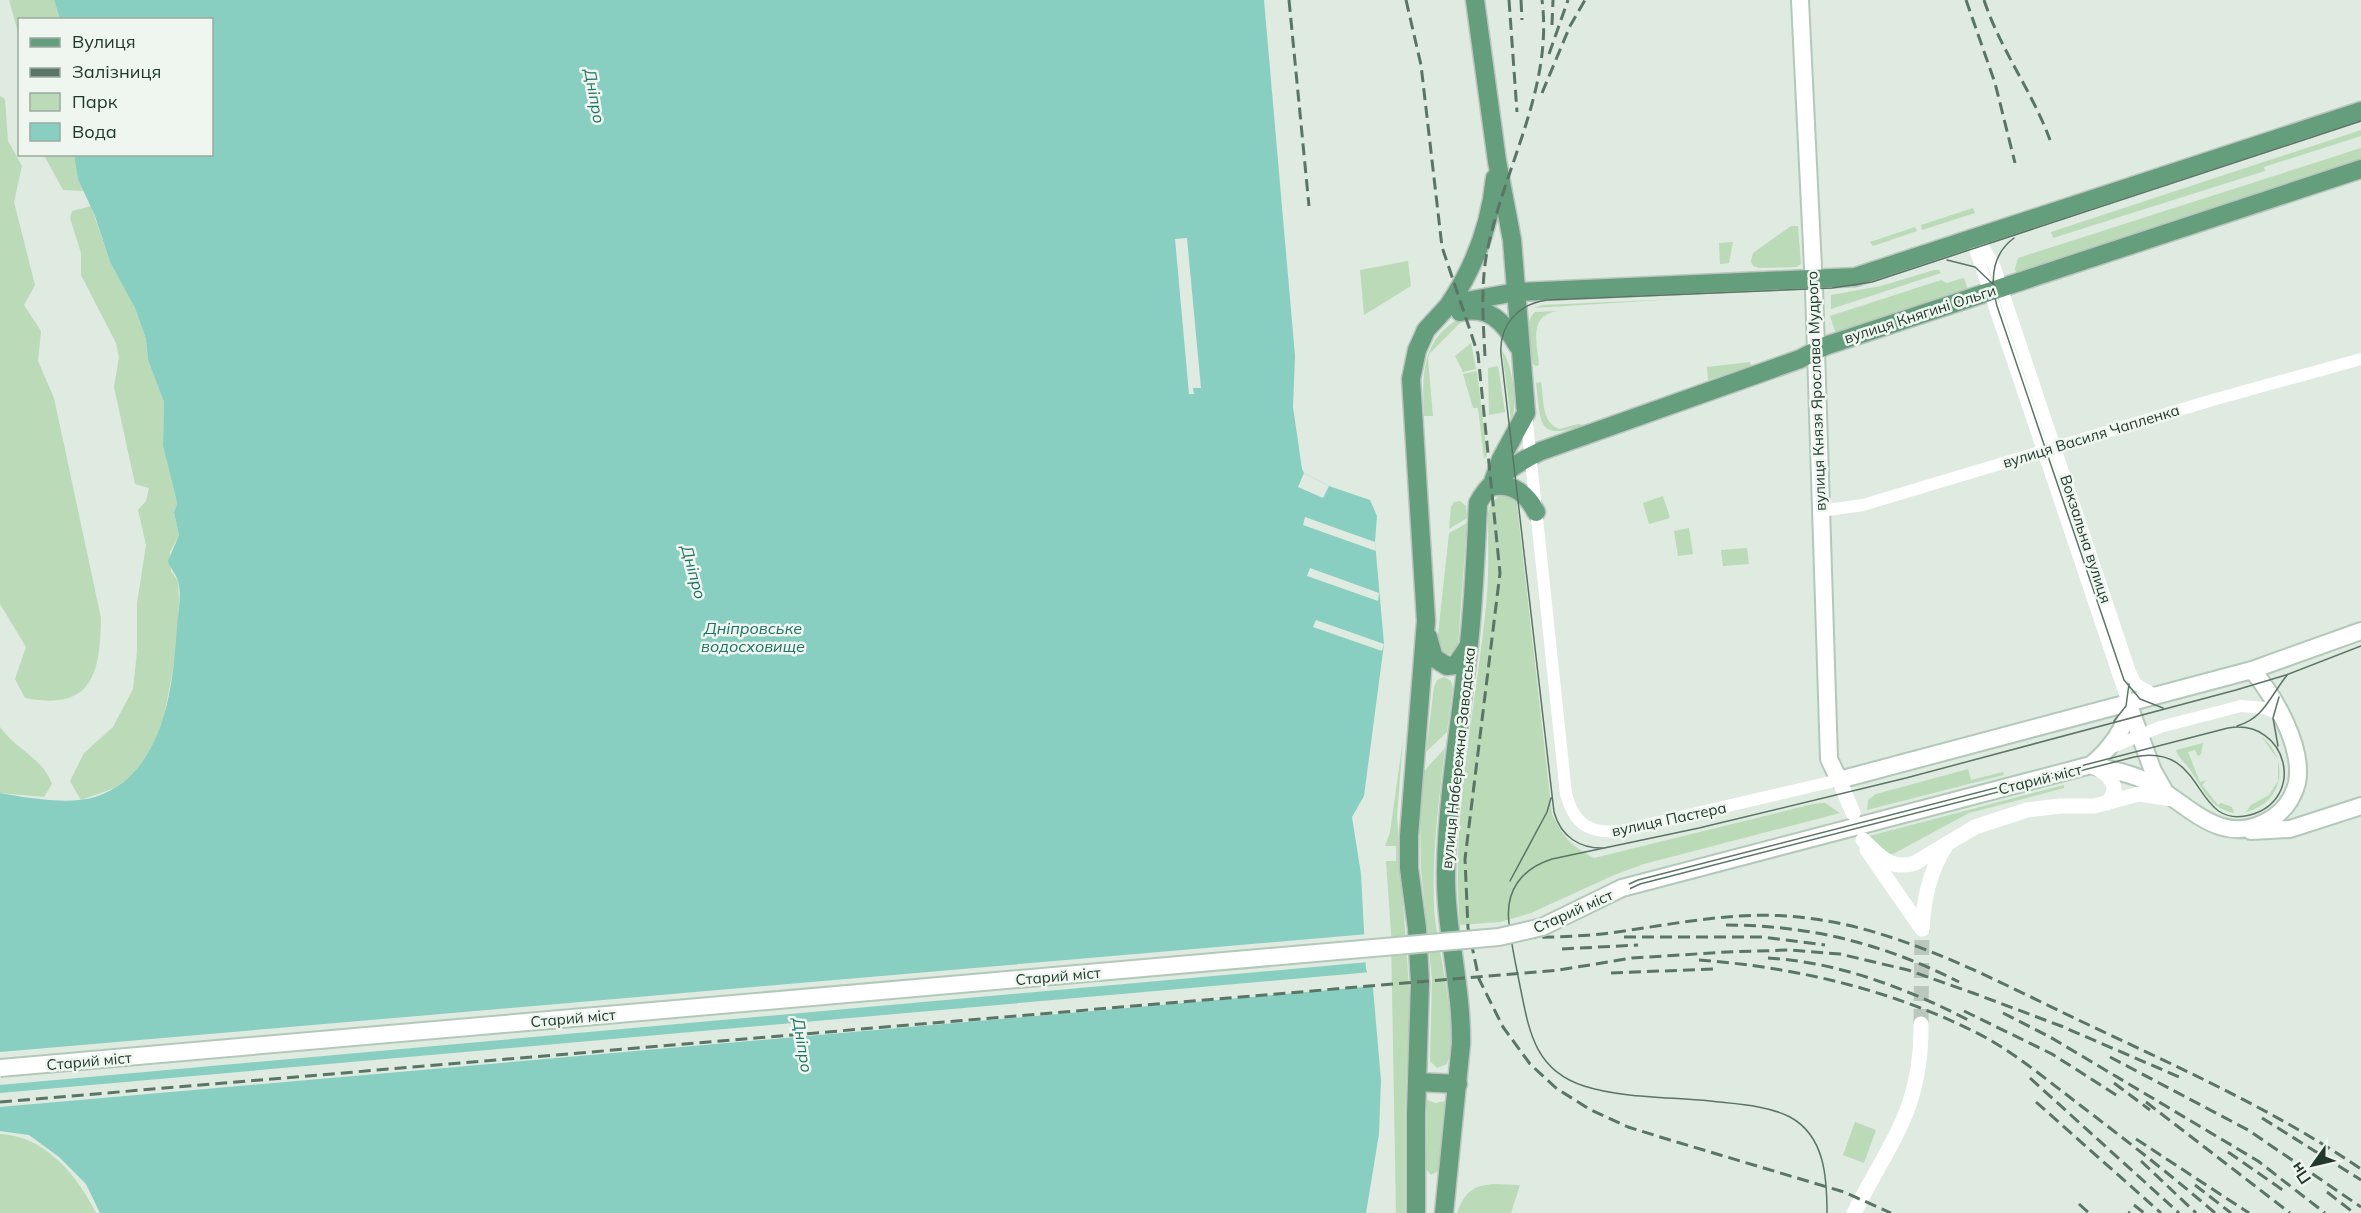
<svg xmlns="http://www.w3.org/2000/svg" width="2361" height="1213" viewBox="0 0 2361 1213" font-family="Mulish,sans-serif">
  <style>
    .green { fill: #badab8 }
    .water { fill: #88cec1 }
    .pier { fill: #dfeae1 }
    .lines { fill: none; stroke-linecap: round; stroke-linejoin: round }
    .tertiary-tunnel { stroke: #b9c7bc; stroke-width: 15; stroke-dasharray: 15 8; stroke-linecap: butt }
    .secondary-casing { stroke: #b2c9b9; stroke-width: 20 }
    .primary-casing { stroke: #bcc4bf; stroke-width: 21 }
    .minor { stroke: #fff; stroke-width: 12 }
    .tertiary { stroke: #fff; stroke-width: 15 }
    .secondary { stroke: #fff; stroke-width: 16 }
    .primary { stroke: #649e7c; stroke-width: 18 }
    .tram { stroke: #5a7565; stroke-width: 1.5 }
    .rail { stroke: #5a7565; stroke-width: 3; stroke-dasharray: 12 6; stroke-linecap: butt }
    .secondary-bridge-casing { stroke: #b2c9b9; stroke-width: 20; stroke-linecap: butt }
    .secondary-bridge { stroke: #fff; stroke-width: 16 }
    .labels { text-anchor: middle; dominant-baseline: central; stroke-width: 5; stroke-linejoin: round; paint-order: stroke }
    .street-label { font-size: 15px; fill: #20392a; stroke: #eff6f0 }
    .water-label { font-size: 16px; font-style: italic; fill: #1d7264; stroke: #eff6f0 }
  </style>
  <rect width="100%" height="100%" fill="#dfeae1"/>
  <path class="green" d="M9,0H54L60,19L20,20L19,36Z
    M0,96L5,99L8,141L22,166L14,202L35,285L24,305L41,331L38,361L54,398L101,618C100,675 92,711 25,698L15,679L26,647L0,604Z
    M2361,130V136L2264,167L2265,171L2053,238L2051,232Z
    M2361,148V161L2017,275L2015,269L2018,258Z
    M44,155H74L78,179L85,191L63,190Z
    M91,206L110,262L135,308L146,339L148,360L164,402L163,446L175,494L177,504L174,512L179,535L170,552L171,571L178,581L179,603L176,653L164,716L152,749L135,773L115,788L81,800L70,781L84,753L113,727L133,689L137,652V603L146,545L138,510L146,501L149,488L135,484L114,387L119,357L116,343L81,275V253L70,218L72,211Z
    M1973,208L1975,213L1922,230L1921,225Z
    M1791,226H1798L1801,264L1796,267L1759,268L1753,266L1751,261L1753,253Z
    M1915,227L1917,231L1873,246L1870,242Z
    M1733,242L1729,263L1720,264L1719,243Z
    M1408,261L1411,286L1364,315L1360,270Z
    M1934,270H1939L1941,273L1831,309V295L1881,286Z
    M1964,278L1968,290L1836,334L1830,316L1941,280L1947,283Z
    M1677,299L1534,308L1543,305Z
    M1558,311C1528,315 1537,343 1539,365L1536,366L1533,364C1531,349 1522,323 1535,312Z
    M1459,319L1461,322L1430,353L1428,359L1433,416H1424C1422,378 1421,339 1459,319Z
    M1471,343L1476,369L1463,372L1455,356Z
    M1502,351C1512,361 1519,409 1511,420Z
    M1750,362L1751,366L1708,380L1707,367Z
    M1498,366L1505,412L1489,415L1488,368Z
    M1477,371L1487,455L1484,459L1478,408H1473L1463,374Z
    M1541,382C1544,399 1541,422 1559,429L1578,424L1584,425C1537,441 1541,425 1536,383Z
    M1503,493L1516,496L1552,814C1564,838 1570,845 1594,858L1813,804L1825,803L1840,813L1644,864L1614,875L1531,913L1500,922L1460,925C1450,815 1477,705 1487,596C1489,568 1488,541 1488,513L1491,503Z
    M1663,496L1670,518L1649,524L1643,503Z
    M1460,501L1466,506L1467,518L1449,529L1451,507L1454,502Z
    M1467,523L1458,645L1455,653L1447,655L1440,652L1437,644L1449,533Z
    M1689,528L1693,554L1678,556L1674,531Z
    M1747,548L1749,564L1723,566L1721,550Z
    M1444,677L1451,681L1453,688L1447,732L1426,752L1434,687L1437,680Z
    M0,727C17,751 42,757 52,784L44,797L0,793Z
    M2262,737C2291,761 2283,803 2246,812L2251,805L2269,795L2278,781V760Z
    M1403,740L1397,816L1410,1002L1405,1114V1213H1396L1391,932L1386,861H1396V846H1385L1390,832Z
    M2203,743L2201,754L2198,756L2195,750L2188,752L2200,782L2206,780L2202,785L2218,805L2221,803L2232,807L2234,813C2209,808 2204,789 2190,770C2185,762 2179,759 2176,750Z
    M1445,748C1439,799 1432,852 1434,904C1435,947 1461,1026 1447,1064L1437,1068L1430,1061L1432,980L1421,869L1420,813L1424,771Z
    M1968,769L1971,780L2003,772L2004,775L1867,810L1868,800L1876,794Z
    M2064,785V788L1969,813L1893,854H1885L1869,836Z
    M1427,1100L1435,1103L1446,1101L1438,1171L1431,1175L1426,1169Z
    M1855,1122L1876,1130L1864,1163L1843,1155Z
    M0,1134C45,1136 77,1175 96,1213H0Z
    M1493,1184L1520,1185L1511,1213H1457C1465,1193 1471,1186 1493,1184Z"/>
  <path class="water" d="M54,0H1264L1295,356L1293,407L1302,469L1304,473L1329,486L1370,500L1377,516L1375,542L1384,644L1364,796L1352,817L1361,874L1366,969L1373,988L1381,1080L1379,1134L1366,1213H100L86,1184L59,1157L29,1135L0,1131V793C27,798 70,805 95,797C164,775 173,688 177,627C178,613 182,595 178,581C176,574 170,568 168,561L179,535L174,512L177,504L175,494L163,446L164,402L148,360L146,339L135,308L110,262L95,216L78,179L74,155L212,154V20L60,19Z"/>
  <path class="pier" d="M1187,238L1201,388H1193L1194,394H1189L1175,239Z
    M1304,473L1329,486L1323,498L1298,487Z
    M1305,517L1375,542L1376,551L1303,525Z
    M1310,568L1379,593L1378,601L1307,576Z
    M1316,620L1384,644L1382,651L1313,627Z
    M1368,934L1369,962L0,1085V1052Z
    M1371,972L1376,986L0,1107V1093Z"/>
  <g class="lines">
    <path class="tertiary-tunnel" d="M1921,1024L1922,929"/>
    <g class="secondary-casing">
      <path id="secondary" d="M1800,0L1814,288L1829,759L1839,780L2252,670L2361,631
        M2128,703L2153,771L2164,790
        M2091,765C2108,751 2129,726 2128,703
        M2251,831L2290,829L2361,806
        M1622,888L2091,765C2111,770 2131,773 2148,782C2188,803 2221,850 2271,819C2284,811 2293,798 2297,783C2304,747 2274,696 2252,670"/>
    </g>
    <g class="primary-casing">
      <path id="primary" d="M1475,0L1497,161L1512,240L1526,413L1501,459L1493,482
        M1448,306C1475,267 1490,226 1495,178
        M1460,312C1489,305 1504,322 1518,346
        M1491,487C1512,482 1527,494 1536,512
        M1428,637L1434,658L1447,666L1456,665L1468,647
        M1417,1082L1458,1084
        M1416,1213V1115L1420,983L1417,928L1409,868V836L1426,621L1411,379L1417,350L1426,330L1448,306L1461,302L1516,292L1855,277L2361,111
        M1444,1213L1461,1044C1462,986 1445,930 1446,871C1447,796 1461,719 1469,644C1474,597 1476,550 1478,503C1490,480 1518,462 1541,451L1800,359L1825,346L2361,169"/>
    </g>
    <path class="minor" d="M1978,238L1994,265L2130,672L2136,684L2155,695
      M1972,240L2128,703
      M1526,414L1566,794C1574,824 1589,834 1620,831L1839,780
      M1820,511L1863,505L2216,399L2361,359
      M2110,748L2160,727L2241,706L2265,708L2282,716"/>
    <path class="tertiary" d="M2094,767C2110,774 2122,788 2107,803
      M1839,780L1853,813
      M1863,840C1879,855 1890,871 1915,863L1975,827L2027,810L2060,806H2094L2139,794L2173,799
      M1867,850L1922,929
      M1922,929C1924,899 1929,872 1946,846
      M1854,1213C1890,1141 1922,1110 1921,1024"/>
    <use href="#secondary" class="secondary"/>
    <use href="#primary" class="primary"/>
    <path class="tram" d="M2014,238C1991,255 1990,280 1997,306L2124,680L2140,699L2163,708
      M1947,260L1975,267L1995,286
      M2114,721L2126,706L2129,684
      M2237,726C2265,718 2271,694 2288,674
      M2278,746L2273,718L2279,697
      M1605,848C1580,849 1561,837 1554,812L1501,354C1499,325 1518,304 1547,300L1832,288L1872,282L2361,121
      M1510,881L1547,812L1551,798
      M0,1066L1508,933L1541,924L1638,880L2228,728C2288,718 2307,800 2250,815C2191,830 2208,742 2134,757L1640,884L1543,929L1509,938L0,1071
      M1827,1213C1827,1178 1825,1136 1790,1117C1767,1105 1735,1104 1710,1101C1671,1097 1621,1098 1584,1086C1534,1070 1529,1030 1520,986C1516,965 1511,944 1509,923C1505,891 1521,869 1552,859L1699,828L1906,778L2236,690L2286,675L2361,646"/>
    <path class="rail" d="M1289,0L1309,206
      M1406,0L1421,65L1442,247L1478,354L1500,573L1465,859L1468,928L1479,979L1503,1027L1530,1064L1556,1088L1589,1109L1628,1127L1670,1140L1844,1192L1891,1213
      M1509,0L1517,112
      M1521,0L1522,20
      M1966,0L1995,83L2015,163
      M1984,0C2000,49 2032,91 2050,140
      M1552,25L1553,0
      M1549,54L1568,0
      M1542,93L1570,26L1585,0
      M1485,356C1483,320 1480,279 1489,243C1507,162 1553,85 1542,0
      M1726,925C1809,925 1885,944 1959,982
      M1624,937H1762L1825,945
      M1562,949L1638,945
      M1768,958C1839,962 1909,989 1972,1022
      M1699,960C1793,967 1885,988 1971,1030C2009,1048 2043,1077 2076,1102C2123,1138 2170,1174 2215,1213
      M1611,973L1713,969
      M1964,1011L2052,1054L2121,1098
      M2003,1013L2050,1037L2258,1161L2325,1213
      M2110,1057L2248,1130L2361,1207
      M0,1069L1504,937C1540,938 1575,937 1610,933C1669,925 1728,912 1788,916C1896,924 1993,980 2089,1025C2182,1069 2276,1111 2361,1169
      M2030,1078L2179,1213
      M2114,1083L2150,1110
      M0,1102L1559,970L1632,958L1727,952L1789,950L1840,954L1908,970L1973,993L2061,1026L2184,1079
      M2036,1102L2161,1213
      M2146,1102L2290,1213
      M2262,1118L2361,1180
      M2136,1139L2249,1213
      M2228,1152L2287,1193
      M2141,1161L2196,1213
      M2195,1185L2231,1213
      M2327,1192L2354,1213
      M2079,1204L2089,1213
      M2134,1205L2144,1213
      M2128,1212L2130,1213"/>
    <g class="secondary-bridge-casing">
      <path id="secondary-bridge" d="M0,1068L1499,937L1542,927L1622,888"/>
    </g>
    <use href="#secondary-bridge" class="secondary-bridge"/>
  </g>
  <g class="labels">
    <g class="street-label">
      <text transform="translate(1920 314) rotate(-18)">вулиця Княгині Ольги</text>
      <text transform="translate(1816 391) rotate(-92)">вулиця Князя Ярослава Мудрого</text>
      <text transform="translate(2091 436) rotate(-17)">вулиця Василя Чапленка</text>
      <text transform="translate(2086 539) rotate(72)">Вокзальна вулиця</text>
      <text transform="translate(1458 758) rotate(-84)">вулиця Набережна Заводська</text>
      <text transform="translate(2040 779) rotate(-14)">Старий міст</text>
      <text transform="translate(1669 819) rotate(-12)">вулиця Пастера</text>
      <text transform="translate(1573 911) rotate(-24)">Старий міст</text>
      <text transform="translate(1058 976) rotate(-5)">Старий міст</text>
      <text transform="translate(573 1018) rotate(-5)">Старий міст</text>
      <text transform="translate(89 1061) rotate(-5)">Старий міст</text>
    </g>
    <g class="water-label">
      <text transform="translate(595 96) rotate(80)">Дніпро</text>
      <text transform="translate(694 572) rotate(75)">Дніпро</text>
      <text x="753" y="628">Дніпровське<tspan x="753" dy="18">водосховище</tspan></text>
      <text transform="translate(803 1045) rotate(81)">Дніпро</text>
    </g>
  </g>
  <rect x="18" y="18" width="195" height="138" fill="#eff6f0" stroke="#9caaa1" stroke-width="1.5"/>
  <rect x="30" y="38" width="30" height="9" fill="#649e7c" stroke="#9caaa1" stroke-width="1.5"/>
  <text x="72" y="48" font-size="18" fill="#20392a">Вулиця</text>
  <rect x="30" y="68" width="30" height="9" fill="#5a7565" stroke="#9caaa1" stroke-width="1.5"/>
  <text x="72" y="78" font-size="18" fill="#20392a">Залізниця</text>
  <rect x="30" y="93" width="30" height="18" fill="#badab8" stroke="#9caaa1" stroke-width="1.5"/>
  <text x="72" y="108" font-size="18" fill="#20392a">Парк</text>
  <rect x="30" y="123" width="30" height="18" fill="#88cec1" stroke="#9caaa1" stroke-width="1.5"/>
  <text x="72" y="138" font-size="18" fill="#20392a">Вода</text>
  <g transform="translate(2313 1165) rotate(236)" stroke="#eff6f0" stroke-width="4.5" paint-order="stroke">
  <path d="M0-4.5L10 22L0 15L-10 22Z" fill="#20392a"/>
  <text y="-9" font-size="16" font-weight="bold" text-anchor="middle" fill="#20392a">Пн</text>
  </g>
</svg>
